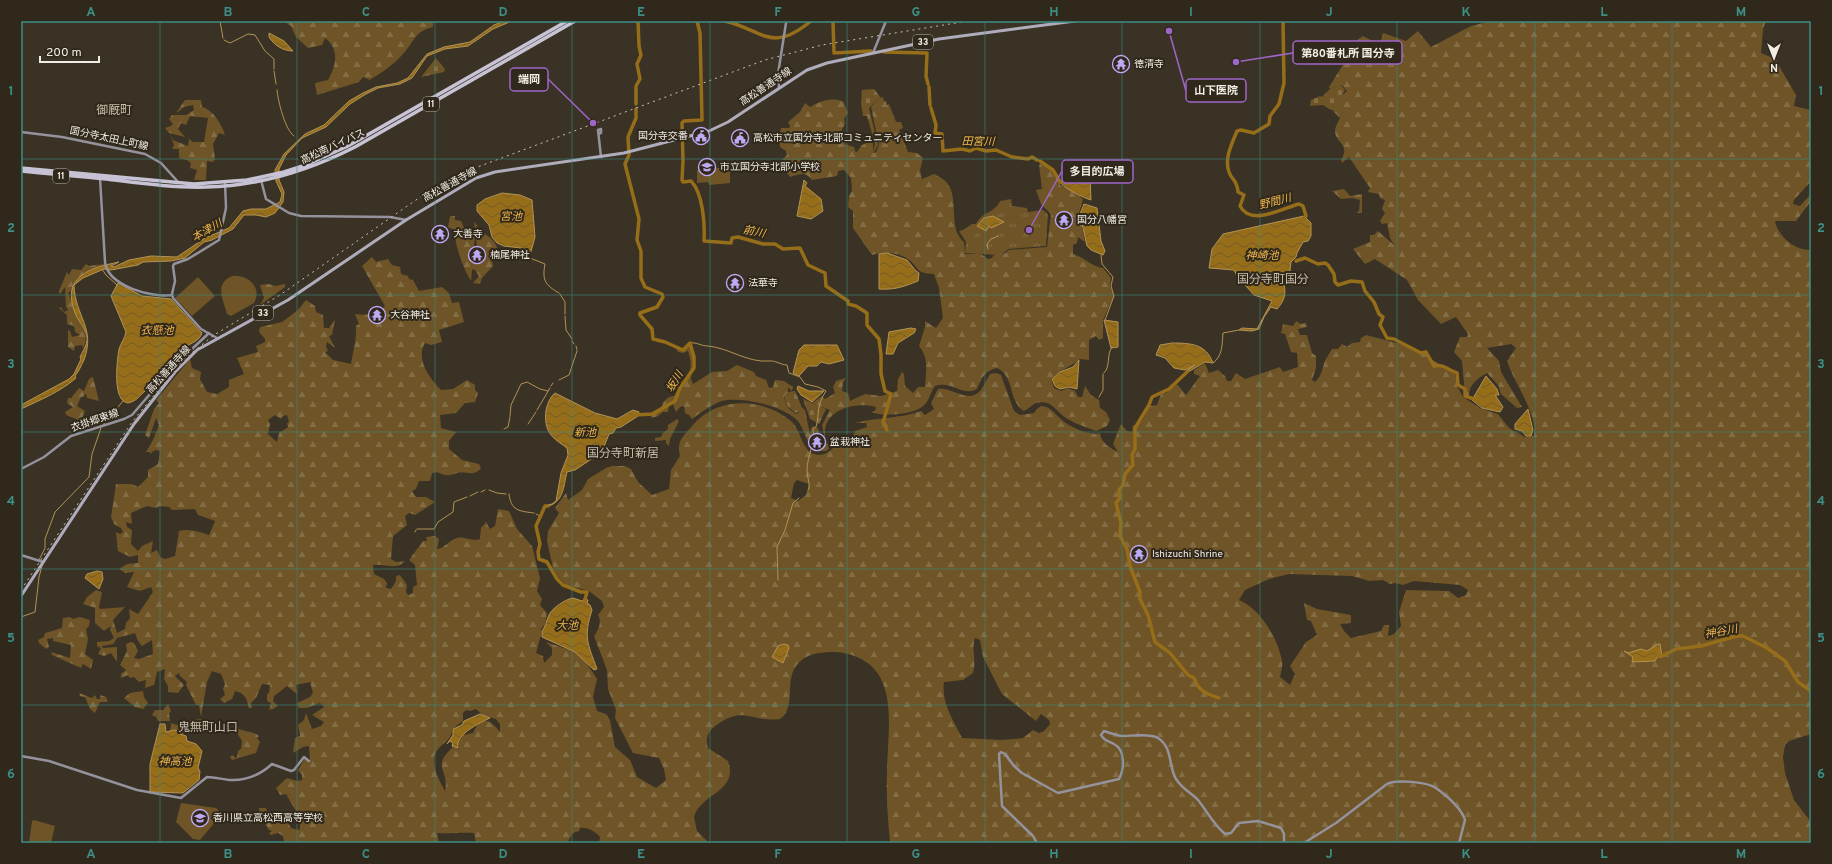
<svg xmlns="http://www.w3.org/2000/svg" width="1832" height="864" viewBox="0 0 1832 864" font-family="Overpass,'Noto Sans JP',sans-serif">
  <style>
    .grass { fill: #6e5426 }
    .forest { fill: url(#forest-firs); fill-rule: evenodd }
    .cemetery { fill: url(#cemetery-stones) }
    .park { fill: url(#park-tufts) }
    .water { fill: url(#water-waves); stroke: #b29356 }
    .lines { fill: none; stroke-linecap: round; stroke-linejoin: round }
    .stream { stroke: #b29356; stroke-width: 1 }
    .river { stroke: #966d19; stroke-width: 3.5 }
    .secondary { stroke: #94929d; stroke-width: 2.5 }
    .primary { stroke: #afacbb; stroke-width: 3 }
    .highway { stroke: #c7c3d5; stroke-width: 3.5 }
    .rail { stroke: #c8c2b8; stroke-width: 1; stroke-dasharray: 2 4; stroke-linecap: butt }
    .secondary-bridge { stroke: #94929d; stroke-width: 2.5 }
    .grid { fill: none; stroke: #3c8e86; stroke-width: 1; stroke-opacity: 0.55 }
    .labels { text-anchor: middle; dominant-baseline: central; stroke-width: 4; stroke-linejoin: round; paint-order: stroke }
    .shield { fill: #30281b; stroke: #b8b2a8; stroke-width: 1 }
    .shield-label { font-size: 9px; font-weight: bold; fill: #f2ede4 }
    .poi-label { font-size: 10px; fill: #f2ede4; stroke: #30281b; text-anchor: start }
    .street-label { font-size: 10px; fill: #f2ede4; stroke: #30281b }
    .water-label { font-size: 11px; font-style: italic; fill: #f1b84e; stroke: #30281b }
    .quarter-label { font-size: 12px; fill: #c9bfae; stroke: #30281b }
    .leader { fill: none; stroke: #9f66ca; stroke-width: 1.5 }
    .callout-dot { fill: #9f66ca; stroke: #30281b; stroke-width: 1.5 }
    .callout { fill: #30281b; stroke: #9f66ca; stroke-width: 1.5 }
    .callout-label { font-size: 11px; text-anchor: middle; font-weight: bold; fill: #f2ede4 }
    .neatline { fill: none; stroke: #3c8e86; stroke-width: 1.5 }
    .grid-label { font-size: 13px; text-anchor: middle; font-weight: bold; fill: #3c8e86 }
  </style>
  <defs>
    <pattern id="forest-firs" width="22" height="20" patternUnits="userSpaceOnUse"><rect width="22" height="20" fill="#6e5426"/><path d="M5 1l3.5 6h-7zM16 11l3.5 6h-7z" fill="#836d45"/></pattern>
    <pattern id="cemetery-stones" width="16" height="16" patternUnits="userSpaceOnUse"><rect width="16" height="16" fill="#6e5426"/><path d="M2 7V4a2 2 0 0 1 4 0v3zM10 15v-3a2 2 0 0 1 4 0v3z" fill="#836d45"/></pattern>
    <pattern id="park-tufts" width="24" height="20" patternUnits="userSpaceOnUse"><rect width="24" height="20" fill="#6e5426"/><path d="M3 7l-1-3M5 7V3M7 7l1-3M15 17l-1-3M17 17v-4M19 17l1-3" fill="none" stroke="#836d45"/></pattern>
    <pattern id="water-waves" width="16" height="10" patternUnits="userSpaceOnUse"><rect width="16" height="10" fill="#966d19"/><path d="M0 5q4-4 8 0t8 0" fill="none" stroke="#735c2c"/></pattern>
  </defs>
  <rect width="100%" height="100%" fill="#3a3225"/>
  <path class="grass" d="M707,168H730V183L709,185L708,182L697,183V170H706Z
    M232,276C247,274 263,287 254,303L231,316L227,314C223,299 214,284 232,276Z
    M198,277L215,296L192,316L175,298Z
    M181,803L216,808L222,814L200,840L193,839L176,822Z
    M34,820L55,826L51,843H29L32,821Z"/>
  <path class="forest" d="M268,21H433V27C413,32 415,42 402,55C393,65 381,73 370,80L363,77L359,82L317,95L315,83L328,80C336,66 340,49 325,38L322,45L308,48L296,37L291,26L285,22Z
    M1491,21H1766L1763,29L1761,53L1775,59L1796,95L1794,106L1811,110V181L1794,200L1793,204L1800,206L1811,194V201L1796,221H1775C1778,236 1794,251 1811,250V734L1789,741L1785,745L1783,757L1785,773L1794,800L1811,822V843H890C888,820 886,796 887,773C887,729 903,665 844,653C832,651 813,652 803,659C780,675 799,706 780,719C751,723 745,704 715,726C708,732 705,738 708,748L728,761C739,792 701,793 694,817L697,831L709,843H599L600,837C595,831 587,827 580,828L579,831L573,833L567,843H476L474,833C461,832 450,834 437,833L439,843H284L283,836L278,833L271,835L269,833L272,831L269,830L260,815L259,808H266L267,811H276L282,816L289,818L287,821L291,828L298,830L300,829V818L286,794L280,795L276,788L287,778L297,781L302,780V775L298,770L305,758L310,760L309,746L303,747L293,753L295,738L300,736L298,725L304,720L306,713L312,729L321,726L324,722L312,715L324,707L320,703L307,708H299L297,703L310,697L313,693L310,682L296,685L297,694L287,686L274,696L273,701L278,706L273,709L269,710L271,703L267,701V694L269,693L270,685L262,684L256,698L251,703L252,708H249C247,698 244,693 235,691L232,699L224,703L220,699L225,695L223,689L225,684L221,674L212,671L207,682L201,717L199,705H196L186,685L187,682L180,676L179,673L175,676L184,685L178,693L168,692V686L164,679L165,669L157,672L154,685L145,688L146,680L139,682L134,677L130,678L128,675L121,678V674L126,670L120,665L127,651L126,644L131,642L134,643L138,651L134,658L139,659L153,654L152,640L142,646L138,641L135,633L117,638L113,644L102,646L103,648L117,647V662L111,653L104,656L98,654L101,648L97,646V642L109,641L114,638L110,630L111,626L104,631L95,623V608L83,604L87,597L96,590L102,592L99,607L100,609L125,607L113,620L117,633L125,629L126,623L130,618L129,609L138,614L153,592L151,587L140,591L127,587L134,572L125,573L119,569L127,564L138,563V555L130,557L118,551L116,532L120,534L123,532L121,528L114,524L111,517L116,484H132L138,487L148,477V470L158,464L160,451L155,450L150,454V452H146L153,440L159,425L156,418L149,438L145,435L154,409L159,403L156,400L190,359L192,368L201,372L200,379L207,392L217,394L229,387V380L244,374L237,358L258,352L256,346L265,342V339L259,332L260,327L282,322L298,310L306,300L315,306L316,312L323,315L324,328H329L335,319L332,335L329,336L335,348L327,342L326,346L328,351L325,352L333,360L351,364C353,351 357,338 356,326L359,324L355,314C366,315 378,316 385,306L362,266L372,257L376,262L388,259L392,265L400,267L401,274L408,276L409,279L413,280L419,291L442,287L449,293L452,303L459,302L464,322L439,330L442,342L431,345L425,343C415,359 430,379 441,390L453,389L467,380L475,385V390L478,393L475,402L465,403L456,413L440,415L441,428L456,432L449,441V449L462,460L479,464L481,468C474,477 467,471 457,473C453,474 450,476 445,475C440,474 437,471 432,473L430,481H419L416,489L412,491L416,497H426L435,502L415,515L409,513L405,516L407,525L393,536L391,559L396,562L405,561C396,571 385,563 373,565L374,574L384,579L387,583L386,588L391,589L396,581V576L400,575L407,585L406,592L408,595L413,593V587L417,585L415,565L409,560L423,541H427L426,537L435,536L439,539L437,549C445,548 449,540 457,538C465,536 471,542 480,539L481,528L486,522L490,529L495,526L498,509L509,511L517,529L532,546L540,578L537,591L542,599L540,605L547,613L545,624L541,629V635L536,653L543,656L544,663L552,655V648L546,642L575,652L586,662L597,679L593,697L597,711L606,714L610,720L615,747L630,760L637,777L656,788L666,780L664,769L659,758L633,753L615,718L616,710L608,689L607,670L594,636C599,629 602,622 598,615L604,607L602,601L589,591L566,585L558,577L553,568L547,541L548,531L559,513L555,508L566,493L568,500L582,490L588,479L606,468L612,466H625L631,469L638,482L652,495L669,489L671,470L680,456C676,440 684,436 693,425C717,396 764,397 792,422C801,431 802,450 814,454C827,458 835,447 840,437L846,445L851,443L855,431L867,427L866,423H855C877,417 899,419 921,411L925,415L934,409L931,403L938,389C951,387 966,402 978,393C983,389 986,380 990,374L996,373L1001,375L1014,411L1020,415L1034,413C1044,397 1054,414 1063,421C1072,428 1090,436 1100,433C1101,443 1110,448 1118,452L1113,444L1121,424L1127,431L1132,432L1133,425H1137L1143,419L1150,406L1157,405L1161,394L1166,393L1177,384L1186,395L1200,376L1194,374V370L1205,363L1209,373L1218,370L1225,376L1227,381H1231L1236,373L1245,379L1280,367L1283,372L1298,367L1297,353L1291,352L1285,334L1281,333L1283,324L1293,326L1296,321L1301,324L1306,323L1307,327L1298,329L1300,335H1307L1312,353L1316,356V368L1312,380L1315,382C1321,377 1322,370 1324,364C1325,359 1330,353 1332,349H1338L1342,344L1347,347L1352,343L1360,342L1361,338L1366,335L1401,344L1421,353H1425C1432,363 1444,363 1450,372L1455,374L1457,386L1463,397L1480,408L1498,414L1509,428L1525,437L1534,436C1538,414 1514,383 1507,361L1516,348L1511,344L1487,348L1499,361L1501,372L1522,407L1517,408L1501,394L1498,385L1487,373C1477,379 1468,385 1469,397L1465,395L1462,361L1454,352L1460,337H1467L1468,334L1456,317L1441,324L1418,300L1407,280L1375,259L1365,264L1353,249L1370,242V235H1374L1378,231L1394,245L1390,238L1387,223L1382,224L1380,221L1385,213L1382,209L1385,200L1380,198L1379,194L1368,192L1370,188L1349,157L1342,163L1341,160C1351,144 1335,143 1335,131C1335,127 1338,122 1340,118L1333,111L1340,97L1347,91L1342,85L1330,89L1329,87L1346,60L1351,44L1363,36L1380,45L1383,33L1406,41L1418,31L1431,47L1471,26ZM275,415L281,419L283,416L287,415L289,422L287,423L288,427L279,433L277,442L268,434L270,424L268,420ZM797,480L809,484L806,495L798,501L791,498L794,483ZM147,506L156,508L160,506L169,507L172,510L195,509L198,515L215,521L209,535C200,532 189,528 179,531L175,556L165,559L160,557L157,550L151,553L153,541L142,546L138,551L131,544L132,530L127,527L126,522L132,524L131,513ZM1289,574L1352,576L1369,581L1383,580L1390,584L1395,583L1403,585L1414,581L1460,585L1468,590L1466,595L1458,598L1449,591L1406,590L1399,612L1401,626L1394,634L1388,636L1389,625H1384L1381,631L1351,638L1344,631L1340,624L1351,623V615L1317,609L1304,603L1307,620L1311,621L1317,635L1306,642L1290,666L1295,674L1290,685L1280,677C1281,672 1283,666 1282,661C1278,639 1261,609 1239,600L1245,590L1269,579ZM975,638L980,640L983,657L1002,694L1036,721L1041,714L1049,720L1050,724L1044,731L1039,733L1033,730L1023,738L1002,740L962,738C953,720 941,702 944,682L963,680L973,673C977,660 971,651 975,638ZM476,709L484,716L496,719L500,724V732C494,725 487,716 478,724C476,726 475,730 473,733L463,735L457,744L459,749L453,747C430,768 450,769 445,791C439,780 428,761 438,749C444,742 452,740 452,729L463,721V713L466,710L470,711Z
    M883,97L884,101L887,102L886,105L889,104L896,122H901L903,128L899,130L908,152L917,153L923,158L920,170L922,179L934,174C938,176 944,179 947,183C960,199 947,228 964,242L965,254H981L988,259L992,258L994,255L1006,253L1008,250L1047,247L1051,214L1041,204L1036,190L1042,189L1039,165L1042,163L1052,171L1061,186L1072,190L1083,199L1079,213L1085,242L1078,237L1077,243L1073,245V254C1084,257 1092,267 1103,268L1111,278L1110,286L1114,296L1103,320V338L1099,340L1096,336L1089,340V360L1080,359C1070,367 1060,370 1051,379L1054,388L1061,391L1068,388L1075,391L1078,397H1082L1085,386L1091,395L1099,400L1100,408L1106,412L1110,420L1107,426L1096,431C1086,427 1075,424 1066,418C1056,411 1051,399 1037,403C1032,404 1029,409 1024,411C1008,402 1015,376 997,368C984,371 982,378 977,389C962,397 952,380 935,386C931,391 930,398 926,403C918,415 883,417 871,412L875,411L876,407C859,402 829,407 825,429C825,432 825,435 825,439L822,425L830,410L812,403L822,396L825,399L835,393L833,387L836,381L846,378L843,383L842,391L848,393L850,401L865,394L881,396L897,391L898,379L902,372L904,374L905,386L913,393L918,387H925C926,372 929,358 919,346L925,327V321L936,328L943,318L939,288L934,274C914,273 920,268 908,259C897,252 884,252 872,255L853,228V211L848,207L849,196L852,191L851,178L844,170L838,171L837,176L812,180C805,171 799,174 790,177L780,162L787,155L786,151L780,147L779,138L781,128H789L790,126L788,122L800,112L805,103L810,107C821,101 829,97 843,101L848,113L844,119L845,124L838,137L847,145L854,147L856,153L862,145L873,140V153L876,152L879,145L871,107L878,99Z
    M185,100H201L202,107C212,109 222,124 225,135L219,133L213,144L215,159L213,162L207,161L206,180H194L197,170L190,168L191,163L187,160L179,158V149H172L174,145L170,134L173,140L188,146L189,139L193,142H204L208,118L190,116L186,125L181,123L178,129L185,137L169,133L165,128L171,126L173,124L169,119L172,115H186L194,110L193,105C180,107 184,109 176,113Z
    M1344,189L1350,196L1362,194V213H1357L1359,211L1360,200L1352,198L1341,199L1332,191Z
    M450,216H455V220L461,221L464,228L467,230L473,229L475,238L473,253L470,254L472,261L479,263L483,257L481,250L477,247L474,221L482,233C491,236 500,246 497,255L494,253L491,256L493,266L482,278L480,284L473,283L479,276L474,269L472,270L471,281C462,266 456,248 454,230L448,227Z
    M86,264L89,266L104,264V266C90,270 75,274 72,290L68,293C72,301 73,310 77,317C82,327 90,335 83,348L82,345L75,346L74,351L68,347V330L70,331L72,337L80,335L75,332L74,326L67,324V315L59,308L61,307L64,312L68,310L66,307L65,287L60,294L59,291L67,272L69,275L72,269L81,270Z
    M269,284L275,286L285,284V287L260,305L264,298L260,285Z
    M690,345L693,358L691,379L693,384L712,372L727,371L737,365L754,372L756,376L766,380L769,388L773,387L775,380L784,381L793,387L792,391L788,387V395L784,397L788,408L796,414L799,413L798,404L805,410L810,434L811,428L813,426L818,428L822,441L832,446L826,451C805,452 808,433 797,420C782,406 747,398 727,400C714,402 702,412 692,419L689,415L685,413L684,406L680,407L676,412L672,402L669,405L668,412H663L658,416L652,418L650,413L662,406L663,402L669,397L675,396C681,374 697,379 688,351L683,353L678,352L675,348L685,350Z
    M93,377L99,401L87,398L86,394H85L83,397H81L77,406L85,411L81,421L66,415L65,412L73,407L67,403L68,398H71L79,388L84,391L89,379Z
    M677,419L679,421L670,439L669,446L666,443V440L655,441V438L661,437L663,433L668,429V425Z
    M70,617L73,619L80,617L90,620L89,626L86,629L88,639L85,654L93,660L91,669L83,664L81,668L52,655L51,652L70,658L71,645L53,641V638L47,639L49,647L46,649L39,643L38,640L44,637L45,633L62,628L63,618Z
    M143,691L144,697L148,703L143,709L135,707L124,698L130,693Z
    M79,693L92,698L95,695L97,699H100V695L106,697L108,702H100L95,713L90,709L85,697L80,696Z
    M168,704L171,711L169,713L170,721H158L156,717L152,715L155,710H163Z
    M202,719L199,725L186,728L183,735C176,732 177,727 169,732L171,727V723L177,725L184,721Z
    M236,727C244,733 252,730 259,736L257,738L260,742L256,753L232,760L230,757L232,755L236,758L237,757L238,751L241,749L242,741L236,731Z"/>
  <path class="cemetery" d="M436,58L445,69L444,72L421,77Z
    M1341,85L1345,90L1334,110H1331L1323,105L1310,106L1311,100L1320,96L1322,97L1330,89Z
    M874,89L881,98L878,99L869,108L878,145L874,152H873L875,144L867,116H863L861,103L862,90Z
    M795,391L801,405L799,412L796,413L788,407L784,396L788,392Z
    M803,399L826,409L819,424L810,419Z"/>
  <path class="park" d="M1011,199L1012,206L1027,208L1028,212L1043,210L1048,214L1046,246L1008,249L1004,253L998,255L965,253L966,242L959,231L963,230L972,224H976C984,210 994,214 1000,201Z"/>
  <path class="water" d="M504,21H512L493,29L468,46L445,49L427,56L412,78L400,84L378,88L366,94L350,104L326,127L302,138L286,155L279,169V180L284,192L283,202L275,213L266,217L256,215H244L233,229L212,240L204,242L185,258L171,261L143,262L138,265L111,270L104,269L83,278L74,285C75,317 96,327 84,360C81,366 79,371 75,376L76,378C60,392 40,400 21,409V405L69,379L74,374L81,359L80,357C83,351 88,343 87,337C85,327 78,321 75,313C61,277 89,268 119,262L111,266L114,267L129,260L151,256L177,257L205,238L229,228L243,211L251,209H266L280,202L282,194L276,181L275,170L284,154L305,134L324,125L349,101L363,93L376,87L397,83L408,78L427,54L444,47L470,42L494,25Z
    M269,33L284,41L293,51C283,51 274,45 269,37Z
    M1075,171L1084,176L1090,177L1091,200C1084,198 1063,188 1060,182Z
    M804,180L807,183L805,186L821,199L823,211L811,219L797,216Z
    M502,193L520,195L532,200L535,237L530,255L521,248L504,246L497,243L492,237L489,225L477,211V205L485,199Z
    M1084,204L1097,208L1101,241L1105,251L1103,255L1091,250L1087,246L1080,214Z
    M993,216L1004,222L991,228L989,226L986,231L977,226L984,218Z
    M1304,216L1311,223V236L1308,241L1303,242L1297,253L1296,257L1291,262L1289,279L1284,284C1286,294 1285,300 1277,309L1271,307L1264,317L1259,329L1252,331L1239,330L1242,328L1257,329L1272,301L1254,295L1237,276L1234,270L1209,268L1212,249L1223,234Z
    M887,253L907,260L916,271L919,273L918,281C903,287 894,290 879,289V254Z
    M118,283L142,296L171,299L202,333C199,343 187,343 182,351C171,365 161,379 145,391C139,396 137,401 128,403C112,401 117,361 119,349C121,343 125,338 126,332L111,296Z
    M1104,320L1118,322V347L1111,348Z
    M911,328L916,329L914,333L898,343L893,354H886L889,332Z
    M1172,343C1191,343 1206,344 1213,363L1205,362L1188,372L1186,371L1195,365L1185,370L1174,368L1165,358L1156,355L1160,345Z
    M804,345H837L844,360L829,364L821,362L817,366H808L799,376L793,373L799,350Z
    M1079,360L1077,389L1069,387L1060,389L1055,386L1052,379L1060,372L1073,367Z
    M1486,376L1497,389L1499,395H1495L1503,407L1500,412L1482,408L1472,400Z
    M798,386L809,391H824L812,402L801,395L797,389Z
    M555,393L595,413L617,419L633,410L639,412L638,416L621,427L616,428L613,433L609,434L603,449L590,460L575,470L567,472C563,488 564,502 546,507L544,506L552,504L556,501L561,473L568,455L567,448C562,444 556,441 552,436C542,426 544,402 555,393Z
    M1528,409L1533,430L1531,436H1526L1522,431L1515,429V424Z
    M97,571L102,572L103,579L99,589L85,578L87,574Z
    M573,598L582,601L584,599L588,600L587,603L590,605L592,610C583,638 588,644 597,669L594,670L575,652L542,637V631C546,626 546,621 549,615C552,608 566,599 573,598Z
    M784,644L788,645L789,648L783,663L772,657L778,646Z
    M1658,644H1660L1662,657H1657L1655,661L1632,662L1633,657L1624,651L1628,653L1641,649L1647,651Z
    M480,714L490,718C481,722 454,735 458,748L452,746L453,743L450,741L447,744L453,735V729L462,725L464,721Z
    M160,724H165L166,732L174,730L179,731L180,734L186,736L187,741L196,744L202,751L198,768L200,771L199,780L183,793L150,792V764Z"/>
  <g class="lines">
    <path class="stream" d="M220,21L223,38
      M224,40L230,43L248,34L255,35L265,51L274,59V69
      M274,71L276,84
      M277,90C278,101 285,130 294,136
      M988,249L987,244L991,239L998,236
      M524,254L525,251
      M1101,255L1102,264L1113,277L1111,286L1114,296L1105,320
      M525,256L545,264C542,280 545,285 559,293
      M102,269L106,275L117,285
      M560,294L565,302V314
      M565,316L566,330L572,339
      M572,341L574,344
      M690,343C697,342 701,346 708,346C729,348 748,363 769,361C775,360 781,365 787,365L789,373L800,377L805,384L818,387L826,391C816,406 820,412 816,427L813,429C816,442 807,456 807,470C807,477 810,482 809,489L808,490
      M576,346L577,350
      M1213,363C1223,356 1222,344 1223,333L1239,330
      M1104,373C1111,366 1106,355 1112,347
      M559,380L569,375L577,351
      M551,386L553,383
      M1099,397L1103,390V374
      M537,410L550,388
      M510,416L511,405L521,384L527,382L540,389L548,391
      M528,424L536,412
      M103,425L123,401
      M504,429L508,427L510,417
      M489,490L497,493L506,494
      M481,492L485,490
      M509,494C511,511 519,511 534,513
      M470,496L478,492
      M536,514L540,516
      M417,529H434L438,522L453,512L454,502L467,497
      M415,532L416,530
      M39,560L45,548V539L55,512L89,477L92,454L101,428
      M778,580L777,547L785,530L793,503L799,498
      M21,617L35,612L39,577L42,566"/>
    <path class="river" d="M697,21L700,33L702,120L684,121L682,123L683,161L682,180L683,182L691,181C703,193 705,224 704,241L731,243L732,238L738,237L763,244H775L783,249L800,248L808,265L825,273L826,286L848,301V304L856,306L867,313V325L879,339L881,355V374L885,391L891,394L883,423L887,430
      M725,21C763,30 771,54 811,21
      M833,21L834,53L871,51
      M1283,21L1284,83L1279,104L1270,116L1269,124L1254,133L1241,130L1237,131C1232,144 1224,158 1229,172C1232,181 1237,179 1238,192L1244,195L1240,206C1251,227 1283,208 1299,204L1303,206L1306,216L1302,220
      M884,52L927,53L926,76L928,84
      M929,87L930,105
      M636,104V86L640,79L637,64L641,55L639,46L638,21
      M931,108L936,125L935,133L942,134L943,151L962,149L970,151L976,148L986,151L996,150L1012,157L1028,159L1032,157L1037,160
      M1040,161L1053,170L1060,182
      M1296,261L1305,258L1318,264L1325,263L1328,265L1334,274L1335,282L1338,285L1351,281L1362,282L1365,291L1374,302L1379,314L1383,317L1380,325L1387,338L1394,339L1421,353L1426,352L1434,366C1445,364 1447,370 1457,373L1458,385L1465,389V396L1477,400
      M1187,372L1169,389L1152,397L1149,405L1135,428V449L1132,455L1133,465L1125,474L1123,485L1119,490L1120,498L1116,503L1121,523L1120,536L1127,549L1130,566L1140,592V599L1148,615L1155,642L1170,653L1188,675L1194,678C1198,691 1207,694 1219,698
      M634,415L653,414L675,401L680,388L694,368V357L690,343L683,350L665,342L653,339L652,329L640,315V313L657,307L663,297L662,294L645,287L641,278V251L637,240L639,219L625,164L629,155L628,137L636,118V109
      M548,506H545L536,526L540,544L538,552L539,559L547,562L557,579L563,585L581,592H587L584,603
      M1658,656H1662L1676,649L1701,646L1737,636H1743L1767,648L1785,661L1798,682L1811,691"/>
    <path class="secondary" d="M873,53L886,21
      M778,74L779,88
      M21,132L62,137L145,154L161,163L179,183
      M599,134L601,133V129L598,130L601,157
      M100,178L105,262C108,286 151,298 172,295
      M261,180L266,199L289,213L301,216L390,217L406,220
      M217,338L201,329L173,298L172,294L175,281L173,266L174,264L188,259L219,240L226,208L225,182
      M21,469L44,457L71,436L124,419L132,415L175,365L209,333
      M21,555L43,562
      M21,756L49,761L137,790L181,798L207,777C214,777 221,779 229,780C245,781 260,775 272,764L291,771L294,770L304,757L309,761
      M1037,843L1033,836L1002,806L999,754L1001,752L1005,754L1014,766L1022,773L1058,793L1119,779C1124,770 1126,750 1114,744C1109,741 1104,741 1101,735L1104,731C1110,733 1115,735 1122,736C1131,736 1151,733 1158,738C1173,748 1168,765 1176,779C1183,790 1191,792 1198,800C1207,811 1213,824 1225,834L1231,833L1239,823L1258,821L1281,828L1284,834V843
      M1304,843L1336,823L1387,784C1395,779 1428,782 1436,788C1447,796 1461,807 1465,820L1459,843"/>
    <path class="primary" d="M21,596L134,424L175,372L197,350L288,300L406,220L476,178L495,172L624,153L709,131L728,122L807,70L827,63L939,39L1075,21"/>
    <path class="highway" d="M21,168L194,184L247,180L284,172L306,165L348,146L567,21
      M21,171C49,174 78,176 106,179C139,183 173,188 206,187C259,186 308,171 355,147L575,21"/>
    <path class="rail" d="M21,590L132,422L183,360L214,335L280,295L436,186L464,172L765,60L822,45L968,21"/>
    <path class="secondary-bridge" d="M778,74L786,23"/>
  </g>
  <path class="grid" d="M160,21V843M297,21V843M435,21V843M572,21V843M710,21V843M847,21V843M985,21V843M1122,21V843M1260,21V843M1397,21V843M1535,21V843M1672,21V843M21,159H1811M21,295H1811M21,432H1811M21,569H1811M21,705H1811"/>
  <defs>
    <g id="temple-ring" transform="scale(0.9)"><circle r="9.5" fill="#30281b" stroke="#bea9f5" stroke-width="1.5"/><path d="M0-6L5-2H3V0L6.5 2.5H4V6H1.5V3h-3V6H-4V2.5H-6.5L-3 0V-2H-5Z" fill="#bea9f5"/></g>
    <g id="civic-ring" transform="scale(0.9)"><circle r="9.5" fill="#30281b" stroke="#bea9f5" stroke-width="1.5"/><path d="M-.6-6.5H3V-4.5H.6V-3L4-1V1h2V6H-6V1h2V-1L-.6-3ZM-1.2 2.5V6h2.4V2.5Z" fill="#bea9f5"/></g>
    <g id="school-ring" transform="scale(0.9)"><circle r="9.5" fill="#30281b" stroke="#bea9f5" stroke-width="1.5"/><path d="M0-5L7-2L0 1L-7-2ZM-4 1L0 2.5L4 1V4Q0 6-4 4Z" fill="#bea9f5"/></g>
  </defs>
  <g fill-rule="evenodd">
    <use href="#temple-ring" x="1121" y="64"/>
    <use href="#civic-ring" x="701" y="136"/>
    <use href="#civic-ring" x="740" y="138"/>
    <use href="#school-ring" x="707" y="167"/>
    <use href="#temple-ring" x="1064" y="220"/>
    <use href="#temple-ring" x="440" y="234"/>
    <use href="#temple-ring" x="477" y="255"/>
    <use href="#temple-ring" x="735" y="283"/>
    <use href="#temple-ring" x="377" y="315"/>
    <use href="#temple-ring" x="817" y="442"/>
    <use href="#temple-ring" x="1139" y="554"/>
    <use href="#school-ring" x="200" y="818"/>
  </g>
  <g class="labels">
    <g class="shield">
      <rect x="913" y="35" width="20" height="14" rx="3"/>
      <rect x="423" y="97" width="16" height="14" rx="3"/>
      <rect x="53" y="169" width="16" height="14" rx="3"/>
      <rect x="253" y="306" width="20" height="14" rx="3"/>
    </g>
    <g class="shield-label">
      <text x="923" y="42">33</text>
      <text x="431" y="104">11</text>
      <text x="61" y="176">11</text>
      <text x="263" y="313">33</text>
    </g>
    <g class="poi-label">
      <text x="1134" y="64">徳清寺</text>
      <text x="688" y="136" text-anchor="end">国分寺交番</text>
      <text x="753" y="138">高松市立国分寺北部コミュニティセンター</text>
      <text x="720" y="167">市立国分寺北部小学校</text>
      <text x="1077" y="220">国分八幡宮</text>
      <text x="453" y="234">大善寺</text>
      <text x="490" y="255">楠尾神社</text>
      <text x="748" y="283">法華寺</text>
      <text x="390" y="315">大谷神社</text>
      <text x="830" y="442">盆栽神社</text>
      <text x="1152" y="554">Ishizuchi Shrine</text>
      <text x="213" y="818">香川県立高松西高等学校</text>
    </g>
    <g class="street-label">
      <text transform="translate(766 87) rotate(-34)">高松善通寺線</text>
      <text transform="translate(109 139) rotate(12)">国分寺太田上町線</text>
      <text transform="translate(333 147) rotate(-25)">高松南バイパス</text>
      <text transform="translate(450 185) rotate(-29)">高松善通寺線</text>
      <text transform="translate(169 370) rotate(-48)">高松善通寺線</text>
      <text transform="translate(95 421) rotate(-19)">衣掛郷東線</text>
    </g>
    <g class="water-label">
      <text transform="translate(978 142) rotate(1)">田宮川</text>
      <text transform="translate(1275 202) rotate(-14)">野間川</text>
      <text x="511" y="217">宮池</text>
      <text transform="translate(207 231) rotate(-30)">本津川</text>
      <text transform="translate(754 232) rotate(12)">前川</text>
      <text x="1262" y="256">神崎池</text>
      <text x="157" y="331">衣懸池</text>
      <text transform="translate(675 382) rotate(-58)">坂川</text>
      <text x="585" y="433">新池</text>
      <text x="567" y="626">大池</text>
      <text transform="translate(1721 632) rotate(-10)">神谷川</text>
      <text x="175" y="762">神高池</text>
    </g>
    <g class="quarter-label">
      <text x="114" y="111">御厩町</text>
      <text x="1273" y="280">国分寺町国分</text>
      <text x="623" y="454">国分寺町新居</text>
      <text x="208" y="728">鬼無町山口</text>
    </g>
  </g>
  <path class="leader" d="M1236 62L1293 53M593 123L548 79M1169 31L1186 91M1029 230L1062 171"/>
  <g class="callout-dot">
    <circle cx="1236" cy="62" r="4"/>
    <circle cx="593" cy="123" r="4"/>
    <circle cx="1169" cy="31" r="4"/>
    <circle cx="1029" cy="230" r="4"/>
  </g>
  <g class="callout">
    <rect x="1293" y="41" width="109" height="23" rx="4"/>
    <rect x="510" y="68" width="38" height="23" rx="4"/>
    <rect x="1186" y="79" width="60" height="23" rx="4"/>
    <rect x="1062" y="160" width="71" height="23" rx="4"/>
  </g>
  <g class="callout-label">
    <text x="1348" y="57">第80番札所 国分寺</text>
    <text x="529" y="83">端岡</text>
    <text x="1216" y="94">山下医院</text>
    <text x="1097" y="175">多目的広場</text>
  </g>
  <rect width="1832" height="864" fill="none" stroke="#30281b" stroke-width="44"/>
  <g transform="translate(1774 58) rotate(180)" stroke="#30281b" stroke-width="3" paint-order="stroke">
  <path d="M0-3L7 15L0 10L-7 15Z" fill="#f2ede4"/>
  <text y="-6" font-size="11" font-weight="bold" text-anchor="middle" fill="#f2ede4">N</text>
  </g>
  <path d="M40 56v6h59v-6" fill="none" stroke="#f2ede4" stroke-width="2"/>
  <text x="46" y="56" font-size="12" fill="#f2ede4" stroke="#30281b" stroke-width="3" paint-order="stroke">200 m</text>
  <rect x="22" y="22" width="1788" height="820" class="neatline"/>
  <g class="grid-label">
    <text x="91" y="16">A</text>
    <text x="228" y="16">B</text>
    <text x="366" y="16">C</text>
    <text x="503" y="16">D</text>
    <text x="641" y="16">E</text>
    <text x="778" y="16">F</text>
    <text x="916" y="16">G</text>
    <text x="1054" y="16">H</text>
    <text x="1191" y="16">I</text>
    <text x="1329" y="16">J</text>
    <text x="1466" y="16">K</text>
    <text x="1604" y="16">L</text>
    <text x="1741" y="16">M</text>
    <text x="11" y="95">1</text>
    <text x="1821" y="95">1</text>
    <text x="11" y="232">2</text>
    <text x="1821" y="232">2</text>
    <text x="11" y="368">3</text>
    <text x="1821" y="368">3</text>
    <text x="11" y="505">4</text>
    <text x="1821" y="505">4</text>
    <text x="11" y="642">5</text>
    <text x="1821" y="642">5</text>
    <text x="11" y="778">6</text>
    <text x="1821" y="778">6</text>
    <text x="91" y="858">A</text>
    <text x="228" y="858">B</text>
    <text x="366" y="858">C</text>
    <text x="503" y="858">D</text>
    <text x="641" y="858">E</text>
    <text x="778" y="858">F</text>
    <text x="916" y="858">G</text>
    <text x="1054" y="858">H</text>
    <text x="1191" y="858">I</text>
    <text x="1329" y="858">J</text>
    <text x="1466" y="858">K</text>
    <text x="1604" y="858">L</text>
    <text x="1741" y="858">M</text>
  </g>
</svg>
